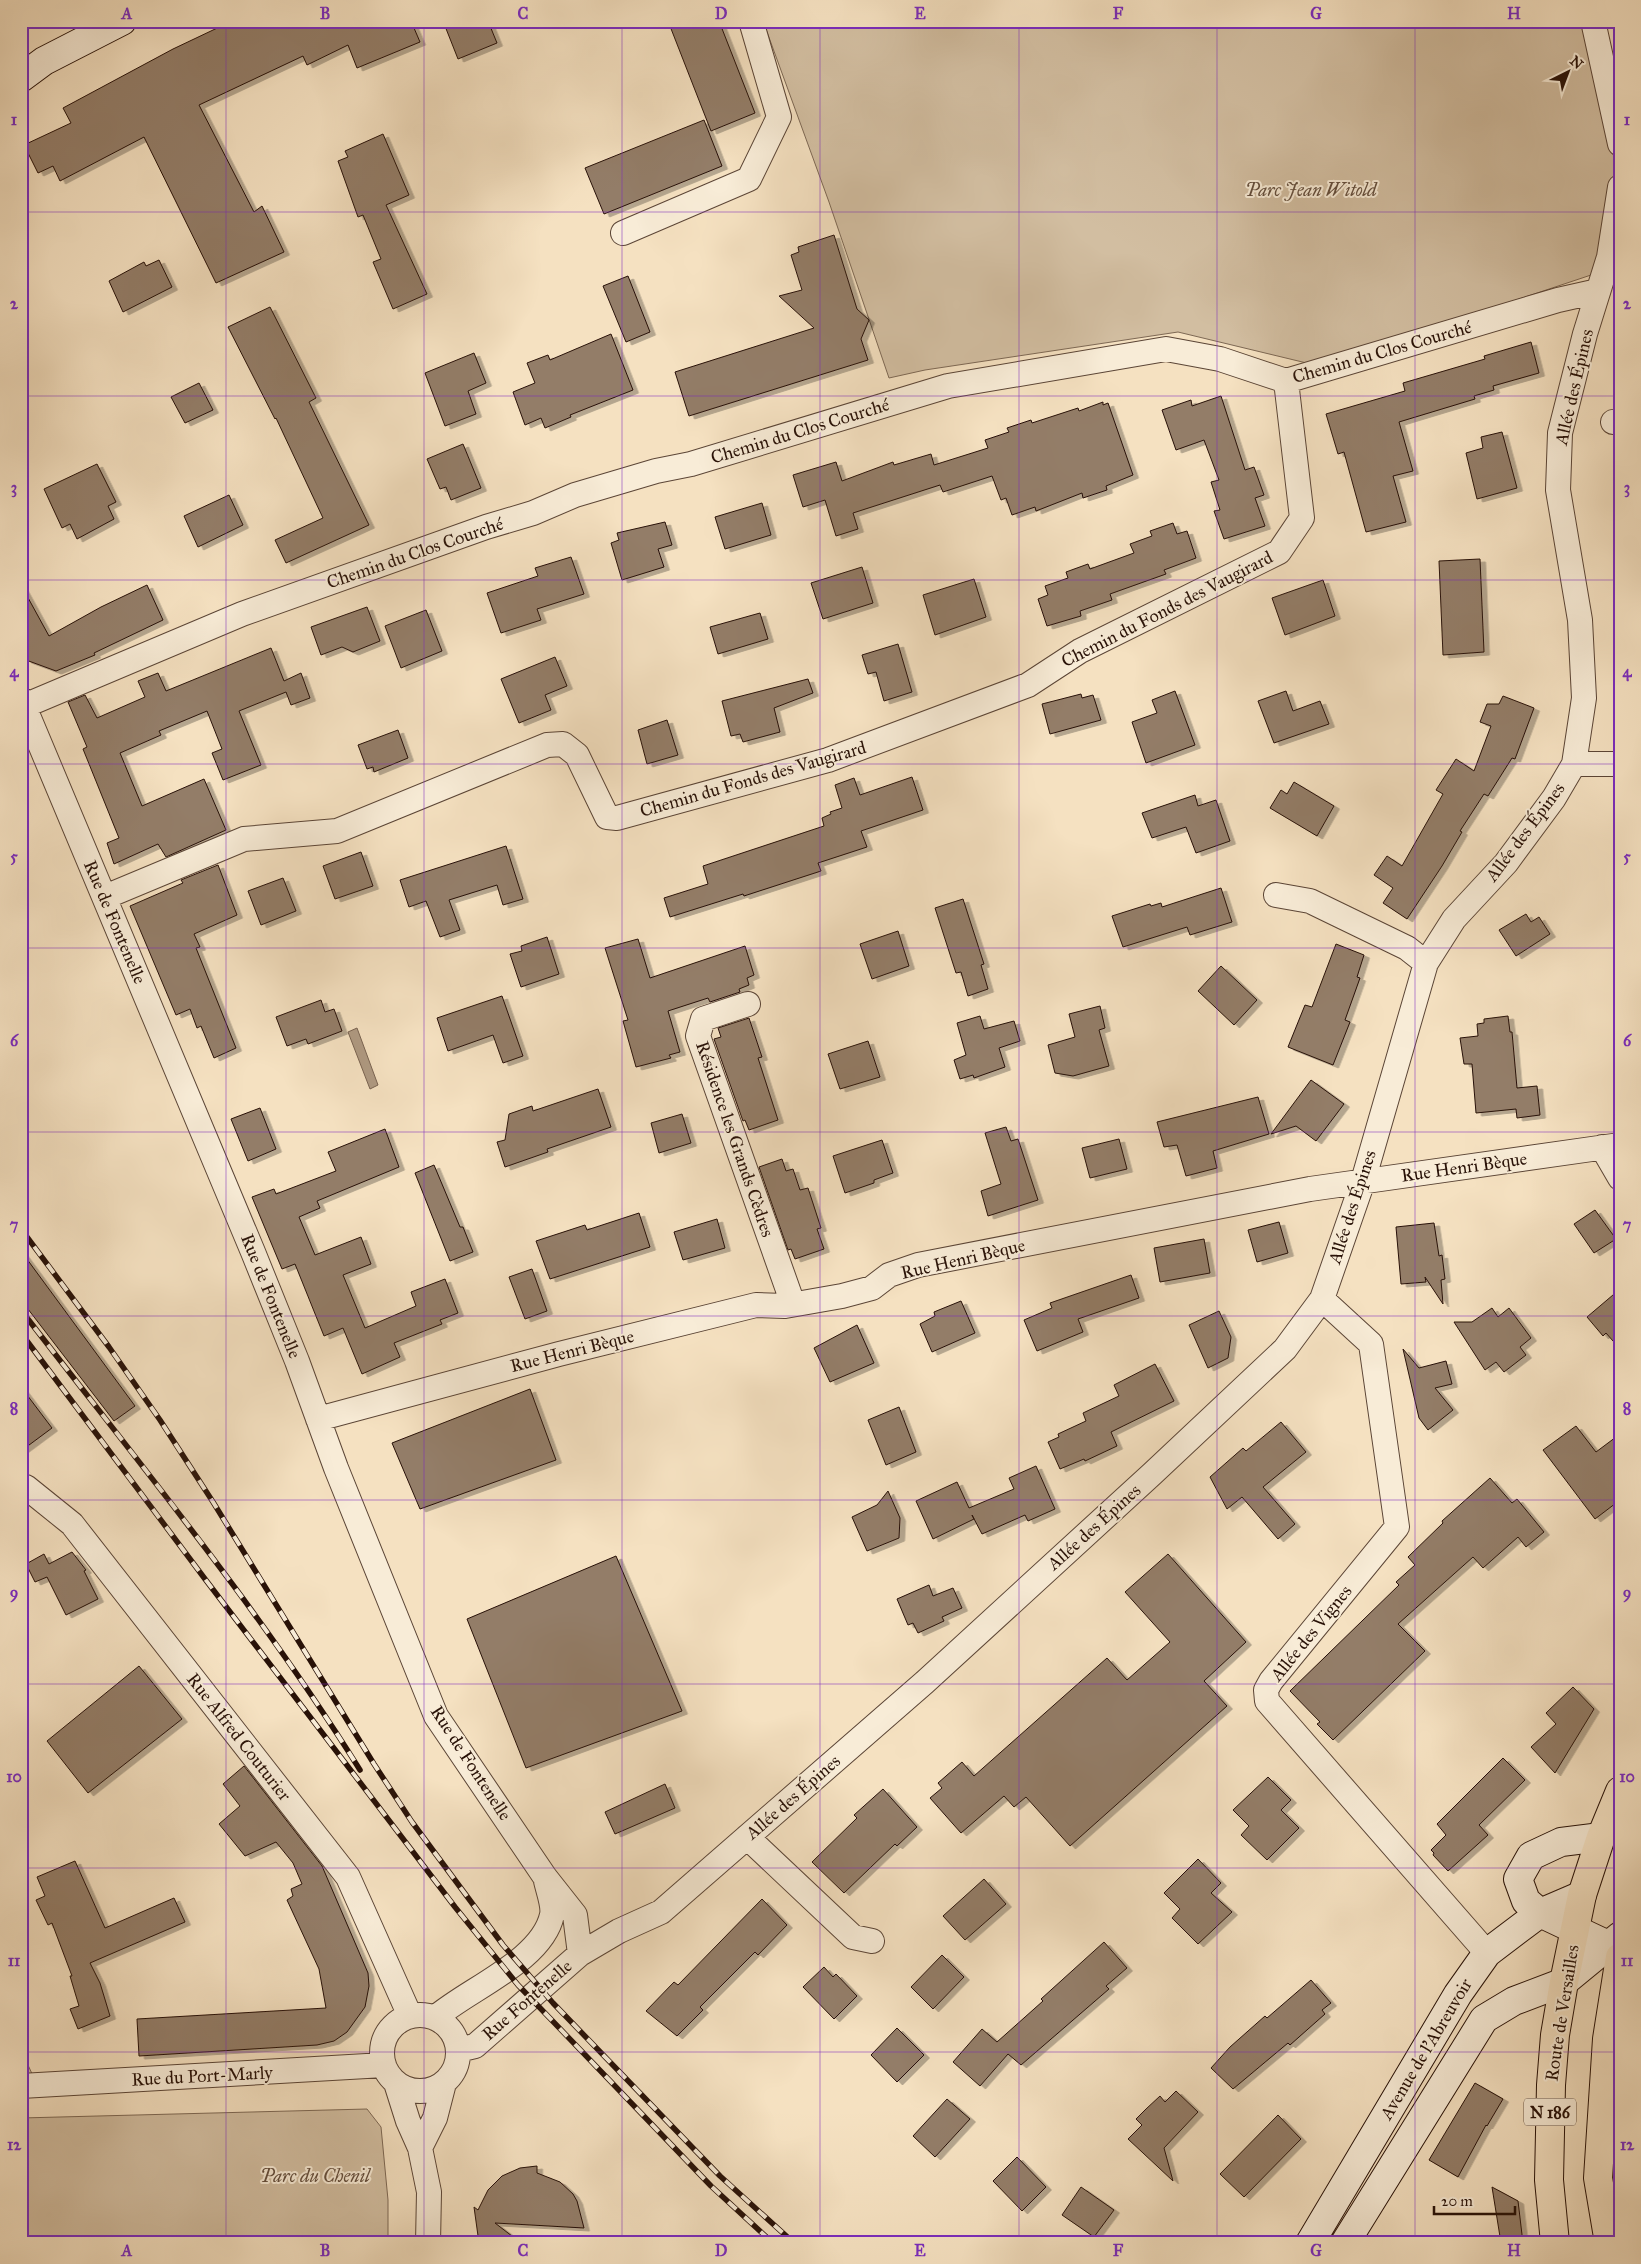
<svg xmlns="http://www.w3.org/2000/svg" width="1641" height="2264" viewBox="0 0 1641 2264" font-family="'IM FELL Great Primer',serif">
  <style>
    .green { fill: #d2bea1; stroke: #7d6854 }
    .water { fill: #af9a82; stroke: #796351 }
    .building { fill: #937d68; stroke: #281107; filter: url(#shadow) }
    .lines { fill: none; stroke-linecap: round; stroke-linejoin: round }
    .street-casing { stroke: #5b4536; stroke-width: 26 }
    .secondary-casing { stroke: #281107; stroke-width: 30 }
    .primary-casing { stroke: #281107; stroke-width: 30 }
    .street { stroke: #f8ecd7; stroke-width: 24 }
    .secondary { stroke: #f8ecd7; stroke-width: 28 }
    .primary { stroke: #f5e1c1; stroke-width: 28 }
    .rail-casing { stroke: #281107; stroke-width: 5.5 }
    .rail { stroke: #f8ecd7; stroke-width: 4; stroke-dasharray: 11; stroke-linecap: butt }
    .grid { fill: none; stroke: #7b2cbf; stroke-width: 1; stroke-opacity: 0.55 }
    .labels { text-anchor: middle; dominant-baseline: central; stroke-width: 4; stroke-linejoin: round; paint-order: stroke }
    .shield { fill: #f8ecd7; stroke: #665345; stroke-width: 1 }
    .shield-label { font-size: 16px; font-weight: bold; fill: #281107 }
    .park-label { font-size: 18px; font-style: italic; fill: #644e3d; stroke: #f8ecd7 }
    .street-label { font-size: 18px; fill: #281107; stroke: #f8ecd7 }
    .neatline { fill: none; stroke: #7b2cbf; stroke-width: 2 }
    .grid-label { font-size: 16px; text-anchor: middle; font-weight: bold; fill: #7b2cbf }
  </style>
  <defs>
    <filter id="shadow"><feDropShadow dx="5.5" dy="3" stdDeviation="0" flood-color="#0004"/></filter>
  </defs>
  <rect width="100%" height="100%" fill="#f5e1c1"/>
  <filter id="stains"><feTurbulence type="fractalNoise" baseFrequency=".004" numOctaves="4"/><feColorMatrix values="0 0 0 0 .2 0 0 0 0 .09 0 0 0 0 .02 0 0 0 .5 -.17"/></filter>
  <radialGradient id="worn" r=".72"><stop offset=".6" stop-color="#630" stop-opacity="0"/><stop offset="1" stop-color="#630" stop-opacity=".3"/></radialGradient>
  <path class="green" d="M763,21H1583L1617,160L1597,273L1319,366L1178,332L925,370L889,378L829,202Z
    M21,2050L34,2078H21Z
    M367,2109L381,2127L388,2200V2243H21V2118Z"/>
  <path class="water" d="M357,1028L378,1085L370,1089L348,1032Z"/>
  <path class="building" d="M232,21H411L420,42L357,68L348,45L307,65L303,56L199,105L254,212L262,206L284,252L216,283L144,137L60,181L53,166L38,173L24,145L71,123L63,108L173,49Z
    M443,21H488L497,43L458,59Z
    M668,21H719L755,113L711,131Z
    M704,120L722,166L604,214L585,168Z
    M383,134L409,195L386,205L427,294L393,309L373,262L381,259L363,215L358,217L338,161L348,157L345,151Z
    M834,235L857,309L869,320L861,339L868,360L689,416L675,372L814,328L779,296L802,290L791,255L799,252L798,247Z
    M159,260L172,287L123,312L109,281L144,262L146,266Z
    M628,276L650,332L626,342L603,286Z
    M270,307L316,398L309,402L369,525L286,563L275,540L323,518L276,418L275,419L228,327Z
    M611,334L633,390L570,415L571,417L545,428L541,418L525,425L513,392L535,383L527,363L548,355L550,360Z
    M1531,342L1539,373L1493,386L1494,390L1474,396L1475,399L1399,422L1413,471L1393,476L1406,522L1366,532L1344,452L1338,454L1326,414L1405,391L1403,383L1485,359L1484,356Z
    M474,353L486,383L468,391L476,414L445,426L425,373Z
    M199,383L213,410L185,423L171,397Z
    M1221,396L1245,470L1254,467L1264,495L1255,498L1265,526L1224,539L1214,511L1220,510L1211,482L1219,480L1204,440L1176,450L1162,410L1191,400L1192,406Z
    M1103,402V405L1108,403L1133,475L1106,486L1107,490L1083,498L1082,493L1036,511L1035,507L1012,515L1006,498L1001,500L992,476L943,492L940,485L853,513L858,529L836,536L825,500L803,507L793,475L836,462L842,481L893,462L894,465L931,454L934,465L988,448L985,440L1009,432L1007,428L1031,420L1032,423L1078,408L1079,411Z
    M1502,432L1517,488L1477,499L1466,453L1483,448L1481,437Z
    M463,444L481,488L451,500L446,487L440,489L427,459Z
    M97,464L116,502L108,506L114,519L77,539L70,524L62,528L44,489Z
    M229,495L243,525L198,547L184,516Z
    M762,503L771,535L725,549L715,517Z
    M665,522L672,545L658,549L664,567L622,580L611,543L619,540L617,533Z
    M1173,523L1177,534L1187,531L1196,558L1164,570L1166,574L1110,594L1112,600L1080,611L1081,616L1047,626L1038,599L1048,595L1045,586L1068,578L1066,572L1088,564L1090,569L1134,553L1130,544L1152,536L1150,531Z
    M571,557L584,594L537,609L541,620L501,633L487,593L538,576L535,568Z
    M1480,559L1484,652L1443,655L1439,561Z
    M862,567L873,603L823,619L811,583Z
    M974,579L986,617L935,635L923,595Z
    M1323,580L1335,616L1285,635L1272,598Z
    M21,585L49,636L101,607L147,585L163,620L94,653L95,655L56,671L26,660L21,651Z
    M367,607L380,641L353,652L342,647L321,655L311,627Z
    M426,610L442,651L401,668L385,626Z
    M760,613L768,639L718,654L710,627Z
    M898,644L912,692L884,701L876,672L868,674L862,655Z
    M271,648L284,681L301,673L310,698L291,705L286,692L239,711L261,765L223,780L212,753L222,749L207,711L159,731L161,735L120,753L142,806L204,779L226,830L166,857L158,844L114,864L107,843L119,838L83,749L87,747L68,702L85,695L97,718L145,697L138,681L158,673L166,691Z
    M555,657L567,686L545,695L551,710L519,723L501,679Z
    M808,679L813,693L774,708L780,732L743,742L740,734L731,736L722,701Z
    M1175,691L1195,745L1146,763L1132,722L1157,713L1152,700Z
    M1286,691L1293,711L1320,701L1329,724L1274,743L1258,701Z
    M1081,694L1082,698L1093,695L1101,720L1050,734L1042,704Z
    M1503,696L1534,708L1515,759L1512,758L1488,796L1484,794L1460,831L1462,832L1442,866L1407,919L1383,903L1393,888L1374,875L1387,856L1402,866L1443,794L1436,790L1456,759L1474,771L1491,726L1480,722L1487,704H1499Z
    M667,720L678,755L647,764L638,730Z
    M398,730L408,758L374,772L373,767L367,769L358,745Z
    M912,777L923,810L861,831L867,847L818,863L821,871L744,896L743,894L670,917L664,898L708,884L703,866L824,826L822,818L831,814L830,812L842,808L835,785L854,778L860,795Z
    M1294,782L1334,806L1317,836L1270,808L1281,790L1287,794Z
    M1195,795L1198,806L1216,800L1230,841L1196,853L1186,827L1152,838L1142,813Z
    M506,846L523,899L503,905L497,885L449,900L460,930L440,937L426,901L409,907L400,880Z
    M361,852L373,886L335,899L323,866Z
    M218,865L237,915L194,934L200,947L196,948L236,1048L214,1058L201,1026L197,1028L190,1009L176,1015L130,906L183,883L181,880Z
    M283,878L296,911L261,925L248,891Z
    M1221,888L1232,922L1190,935L1187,927L1123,947L1112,916L1150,904L1151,906L1161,903L1162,907Z
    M963,899L984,964L981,965L988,989L968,996L961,972L956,973L935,908Z
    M1526,914L1531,922L1539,917L1550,934L1516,956L1499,930Z
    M898,931L909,966L872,979L860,944Z
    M547,937L559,974L521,987L510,954L522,951L521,946Z
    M638,939L650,978L745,946L754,975L747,978L749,985L739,989L740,992L710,1002L708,998L668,1011L680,1052L669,1055L671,1058L636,1067L623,1021L628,1020L605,948Z
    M1336,944L1364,955L1357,977L1360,978L1345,1020L1350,1022L1333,1065L1288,1047L1305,1005L1312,1007Z
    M1221,966L1257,1000L1234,1025L1198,991Z
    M502,996L523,1056L503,1063L493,1035L448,1051L437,1018Z
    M321,1000L325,1012L334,1009L342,1031L308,1044L306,1039L287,1046L276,1017Z
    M1100,1006L1105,1028L1099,1030L1109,1066L1073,1076L1055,1073L1048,1045L1075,1037L1069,1014Z
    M980,1016L984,1029L1014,1021L1020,1041L999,1048L1005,1067L974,1078L973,1075L960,1079L954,1060L966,1055L957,1023Z
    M1508,1016L1510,1032H1512L1517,1088L1537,1086L1540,1115L1517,1118L1516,1109L1476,1113L1472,1064H1464L1460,1038L1478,1036L1477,1024L1484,1023V1019Z
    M749,1018L762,1057L758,1058L778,1120L749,1130L745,1120L743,1121L714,1039L721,1037L718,1028Z
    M868,1041L880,1077L840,1089L828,1054Z
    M1311,1080L1344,1104L1316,1141L1296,1126L1271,1134Z
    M598,1089L611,1127L547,1149L548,1152L505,1167L497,1142L505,1140L509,1114L532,1106L533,1111Z
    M1258,1097L1269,1134L1213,1151L1217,1168L1186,1176L1177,1145L1164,1147L1157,1122Z
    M260,1108L276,1149L248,1161L231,1119Z
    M682,1114L691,1143L659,1153L651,1123Z
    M1006,1127L1011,1141L1018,1139L1038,1200L988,1216L981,1191L1001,1184L985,1133Z
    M385,1129L399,1167L317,1201L320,1208L299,1217L315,1255L361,1237L371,1264L343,1275L365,1328L416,1306L411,1292L445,1279L458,1313L440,1320L442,1324L394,1343L400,1357L362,1374L343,1328L324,1336L295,1264L282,1269L252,1197L274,1189L276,1194L336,1171L328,1152Z
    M1119,1139L1127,1169L1090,1178L1082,1148Z
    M882,1140L893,1173L874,1180V1183L845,1193L833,1156Z
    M782,1159L786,1171L793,1169L800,1190L808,1188L821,1228L817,1229L824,1249L795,1259L791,1249L788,1250L759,1167Z
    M434,1165L460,1227H463L473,1252L450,1261L415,1173Z
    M1595,1210L1616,1239L1594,1253L1574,1224Z
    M639,1213L650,1247L550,1279L536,1241L585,1225L587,1230Z
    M717,1219L725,1248L683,1260L674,1232Z
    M1279,1222L1288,1253L1257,1262L1248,1230Z
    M1434,1223L1439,1256L1442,1255L1445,1279L1441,1280L1443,1304L1425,1277L1426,1282L1401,1284L1396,1227Z
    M1204,1239L1210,1273L1160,1282L1154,1248Z
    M21,1251L135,1406L114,1421L21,1300Z
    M532,1269L547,1311L525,1319L509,1277Z
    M1131,1275L1139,1298L1078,1319L1083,1332L1037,1351L1024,1320L1052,1308L1050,1303Z
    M1620,1289V1349L1606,1333L1603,1336L1587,1317Z
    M961,1301L975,1333L932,1352L920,1324L935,1316L934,1312Z
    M1492,1308L1498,1317L1509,1308L1531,1338L1520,1347L1526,1355L1504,1372L1496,1362L1485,1370L1454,1322H1472Z
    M1219,1311L1231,1337L1228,1358L1208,1368L1189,1325Z
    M857,1325L874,1363L830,1382L814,1348Z
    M1403,1349L1419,1368L1446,1361L1452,1384L1435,1388L1453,1410L1428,1430L1419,1418Z
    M1155,1364L1174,1401L1111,1432L1117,1446L1085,1461L1084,1459L1060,1469L1048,1442L1059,1437L1058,1434L1086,1421L1083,1413L1119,1396L1114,1385Z
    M21,1387L52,1428L21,1451Z
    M530,1389L556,1460L420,1509L392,1443Z
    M899,1407L916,1452L886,1465L868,1420Z
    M1281,1422L1306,1452L1263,1487L1295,1524L1278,1539L1242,1497L1227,1509L1210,1477L1243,1448L1246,1451Z
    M1576,1426L1596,1452L1620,1434V1500L1595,1519L1543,1450Z
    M1036,1466L1055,1509L1028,1521L1025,1515L982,1534L972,1515L974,1519L933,1539L916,1501L957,1482L969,1508L1014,1489L1009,1478Z
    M1490,1478L1512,1503L1517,1499L1544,1532L1526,1547L1518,1537L1483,1568L1473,1557L1398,1624L1425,1651L1333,1740L1317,1724L1320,1722L1290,1691L1399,1585L1396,1582L1415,1565L1408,1557L1443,1523L1442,1521Z
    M888,1491L900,1518L899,1538L867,1551L852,1517L877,1505Z
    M72,1552L86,1570L84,1571L98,1599L66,1615L47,1577L35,1582L26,1564L44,1554L49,1564Z
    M1168,1554L1246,1642L1204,1681L1227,1706L1070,1846L1026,1797L1014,1807L1004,1796L961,1833L930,1798L942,1788L938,1783L962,1762L974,1776L1107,1658L1127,1680L1170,1642L1125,1592Z
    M616,1556L682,1711L526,1768L467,1619Z
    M929,1585L933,1596L953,1588L962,1608L942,1617L944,1621L918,1633L913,1623L908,1625L897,1599Z
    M139,1666L182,1719L88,1793L47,1741Z
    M1573,1687L1594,1709L1555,1773L1531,1747L1556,1724L1546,1713Z
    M1503,1758L1525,1780L1479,1825L1488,1835L1448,1871L1433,1855L1434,1853L1431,1850L1446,1835L1437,1824Z
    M244,1766L322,1866L368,1973L369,1986L365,2007L347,2032L334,2041L317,2045L139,2056L137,2019L326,2008L319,1969L287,1900L293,1896L291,1889L302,1884L293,1863L276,1842L245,1856L219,1824L240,1806L223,1784Z
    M1268,1777L1291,1800L1281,1810L1299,1828L1267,1860L1241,1835L1249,1826L1233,1810Z
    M665,1784L675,1808L615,1834L605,1812Z
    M883,1789L917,1827L897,1846L895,1844L844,1893L812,1862L857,1818L854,1815Z
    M1198,1859L1221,1883L1211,1893L1232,1912L1198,1944L1172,1918L1180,1909L1164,1893Z
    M75,1861L105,1928L174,1898L185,1922L90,1963L100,1983L110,2016L78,2029L70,2009L79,2006L70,1976H72L52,1923L48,1925L36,1900L45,1896L37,1877Z
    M984,1879L1006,1904L965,1940L943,1916Z
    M762,1899L787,1925L758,1955L755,1952L700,2007L703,2010L677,2036L646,2011L674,1982L678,1985Z
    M1104,1942L1127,1968L1106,1986L1109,1989L1021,2065L1008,2054L980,2086L953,2062L982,2029L997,2042L1043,2001L1041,1999Z
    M942,1955L964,1977L933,2009L911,1987Z
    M824,1967L833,1977L836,1974L857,1996L834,2019L803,1987Z
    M1311,1980L1331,2003L1322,2010L1325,2014L1290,2045L1288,2043L1233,2089L1211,2068L1230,2047L1265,2016L1267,2018Z
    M897,2028L924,2055L897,2082L871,2055Z
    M1475,2083L1503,2099L1487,2126L1486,2125L1458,2177L1429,2160Z
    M1176,2091L1198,2112L1164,2148L1173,2181L1128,2139L1142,2125L1136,2119L1146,2109L1160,2096L1165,2102Z
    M947,2099L970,2119L935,2157L913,2136Z
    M1278,2115L1301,2139L1244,2197L1220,2174Z
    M1017,2157L1046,2187L1022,2211L993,2181Z
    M537,2166V2173L560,2182L573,2194L577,2201L584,2228L495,2223L521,2243H479L474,2207L478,2210L488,2190L502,2176L520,2168Z
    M1081,2187L1114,2210L1094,2237L1062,2215Z
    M1492,2187L1518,2201L1523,2243H1501Z"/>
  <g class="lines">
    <g class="street-casing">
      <path id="street" d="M1593,21L1620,144
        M623,233L749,179L779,117L751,21
        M1613,422L1620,421
        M21,699L253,1252L297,1361L336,1468L436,1716L545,1877L575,1915L580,1954
        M24,706L242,614L486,527L533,513L575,495L656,471L691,464L948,386L1166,349L1220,359L1286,381L1558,300L1598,291
        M1574,764H1620
        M1276,895L1310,901L1407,948L1426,963
        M105,897L244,839L337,831L547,745L563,744L577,755L607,817L617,818L828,760L1028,685L1080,651L1279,552L1302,518L1286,381
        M748,1004L703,1019L698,1036L793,1304
        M1602,1147L1620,1178
        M1322,1299L1371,1344L1397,1527L1271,1681L1266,1690L1267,1701L1487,1953
        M318,1419L559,1354L756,1305L785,1306L842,1296L872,1288L889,1275L918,1265L1310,1189L1620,1145
        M21,1488L26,1487L72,1524L348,1877L410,2016
        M747,1837L853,1937L872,1941
        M382 2053a38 38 0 1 1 76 0a38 38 0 1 1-76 0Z
        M435,2018C468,1989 542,1961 552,1915C554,1906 548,1890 546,1881
        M458,2050L475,2046L580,1954L619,1931L661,1912L925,1682L1152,1474L1285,1349L1322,1299L1363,1181L1426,963L1454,919L1506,863L1554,798L1574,764L1584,698L1580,620L1558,490L1560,433L1585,334L1609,257L1620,187
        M396,2083L408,2121L420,2148L429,2192L428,2243
        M21,2086L384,2065
        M420,2148L435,2118L444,2083"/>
    </g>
    <g class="secondary-casing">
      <path id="secondary" d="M21,78L44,61L122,21
        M1601,1837L1561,1842L1531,1856L1518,1879L1526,1901L1540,1913L1608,1945
        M1310,2243L1458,1994L1487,1953L1540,1913L1582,1895
        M1345,2243L1484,2019L1514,2001L1564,1982L1620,1936"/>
    </g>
    <g class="primary-casing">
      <path id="primary" d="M1555,2243L1549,2180L1551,2085L1555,2035L1564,1982L1582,1895L1601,1837L1620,1791
        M1609,2243L1598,2178L1607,2039L1620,1957"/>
    </g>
    <use href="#street" class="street"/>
    <use href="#secondary" class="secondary"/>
    <use href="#primary" class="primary"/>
    <g class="rail-casing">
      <path id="rail" d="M21,1229L109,1347L160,1420L213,1502L374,1764L412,1822L503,1945L553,2003L720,2176L794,2243
        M21,1310C137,1461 259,1608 360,1770
        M21,1333L205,1579L455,1907L518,1985L711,2186L773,2243"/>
    </g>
    <use href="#rail" class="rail"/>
  </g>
  <path class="grid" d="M226,21V2243M424,21V2243M622,21V2243M820,21V2243M1019,21V2243M1217,21V2243M1415,21V2243M21,212H1620M21,396H1620M21,580H1620M21,764H1620M21,948H1620M21,1132H1620M21,1316H1620M21,1500H1620M21,1684H1620M21,1868H1620M21,2052H1620"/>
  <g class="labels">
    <rect class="shield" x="1524" y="2098.5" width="52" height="27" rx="4"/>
    <g class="shield-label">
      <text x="1550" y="2112">N 186</text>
    </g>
    <g class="park-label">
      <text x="1311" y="190">Parc Jean Witold</text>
      <text x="315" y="2176">Parc du Chenil</text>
    </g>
    <g class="street-label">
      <text transform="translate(1382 352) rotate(-16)">Chemin du Clos Courché</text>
      <text transform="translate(1574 387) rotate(-77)">Allée des Épines</text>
      <text transform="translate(800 431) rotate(-17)">Chemin du Clos Courché</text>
      <text transform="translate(415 553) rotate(-19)">Chemin du Clos Courché</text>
      <text transform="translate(1167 609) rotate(-27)">Chemin du Fonds des Vaugirard</text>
      <text transform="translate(753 779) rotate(-16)">Chemin du Fonds des Vaugirard</text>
      <text transform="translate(1525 832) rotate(-53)">Allée des Épines</text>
      <text transform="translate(115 922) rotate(67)">Rue de Fontenelle</text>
      <text transform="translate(735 1139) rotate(71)">Résidence les Grands Cèdres</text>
      <text transform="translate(1464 1167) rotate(-8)">Rue Henri Bèque</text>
      <text transform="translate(1352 1207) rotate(-72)">Allée des Épines</text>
      <text transform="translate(963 1259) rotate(-13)">Rue Henri Bèque</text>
      <text transform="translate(271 1296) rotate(68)">Rue de Fontenelle</text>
      <text transform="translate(572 1351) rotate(-14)">Rue Henri Bèque</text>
      <text transform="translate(1094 1527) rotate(-42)">Allée des Épines</text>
      <text transform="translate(1311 1633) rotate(-51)">Allée des Vignes</text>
      <text transform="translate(239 1737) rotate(52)">Rue Alfred Couturier</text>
      <text transform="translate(471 1763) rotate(57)">Rue de Fontenelle</text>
      <text transform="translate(793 1797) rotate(-41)">Allée des Épines</text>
      <text transform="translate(527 2000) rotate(-41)">Rue Fontenelle</text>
      <text transform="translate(1562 2013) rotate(-81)">Route de Versailles</text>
      <text transform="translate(1426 2049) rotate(-59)">Avenue de l'Abreuvoir</text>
      <text transform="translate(202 2076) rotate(-3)">Rue du Port-Marly</text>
    </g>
  </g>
  <rect width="1641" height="2264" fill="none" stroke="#f5e1c1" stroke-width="55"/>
  <g transform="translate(1568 72) rotate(42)" stroke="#f8ecd7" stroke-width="4" paint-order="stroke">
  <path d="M0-4L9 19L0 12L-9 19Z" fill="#281107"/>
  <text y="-8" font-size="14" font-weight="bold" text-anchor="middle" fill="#281107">N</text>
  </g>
  <path d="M1434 2206v8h81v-8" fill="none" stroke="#281107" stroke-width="2.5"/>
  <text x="1441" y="2206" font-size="15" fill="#281107" stroke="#f8ecd7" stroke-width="4" paint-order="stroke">20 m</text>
  <rect x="28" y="28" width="1586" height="2208" class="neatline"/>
  <g class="grid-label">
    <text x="127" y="19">A</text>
    <text x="325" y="19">B</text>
    <text x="523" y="19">C</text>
    <text x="721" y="19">D</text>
    <text x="920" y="19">E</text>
    <text x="1118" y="19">F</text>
    <text x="1316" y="19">G</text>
    <text x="1514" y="19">H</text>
    <text x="14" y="125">1</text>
    <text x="1627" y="125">1</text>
    <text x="14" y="309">2</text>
    <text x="1627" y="309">2</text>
    <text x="14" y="493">3</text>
    <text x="1627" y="493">3</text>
    <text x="14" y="677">4</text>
    <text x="1627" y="677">4</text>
    <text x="14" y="862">5</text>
    <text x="1627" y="862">5</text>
    <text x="14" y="1046">6</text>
    <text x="1627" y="1046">6</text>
    <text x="14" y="1230">7</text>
    <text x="1627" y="1230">7</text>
    <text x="14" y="1414">8</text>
    <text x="1627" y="1414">8</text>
    <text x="14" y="1598">9</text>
    <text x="1627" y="1598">9</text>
    <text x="14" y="1782">10</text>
    <text x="1627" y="1782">10</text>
    <text x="14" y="1966">11</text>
    <text x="1627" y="1966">11</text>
    <text x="14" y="2150">12</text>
    <text x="1627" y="2150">12</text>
    <text x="127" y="2256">A</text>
    <text x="325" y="2256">B</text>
    <text x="523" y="2256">C</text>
    <text x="721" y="2256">D</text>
    <text x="920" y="2256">E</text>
    <text x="1118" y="2256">F</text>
    <text x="1316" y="2256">G</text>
    <text x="1514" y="2256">H</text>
  </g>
  <rect width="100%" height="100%" filter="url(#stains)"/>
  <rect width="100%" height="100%" fill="url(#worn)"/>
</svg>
